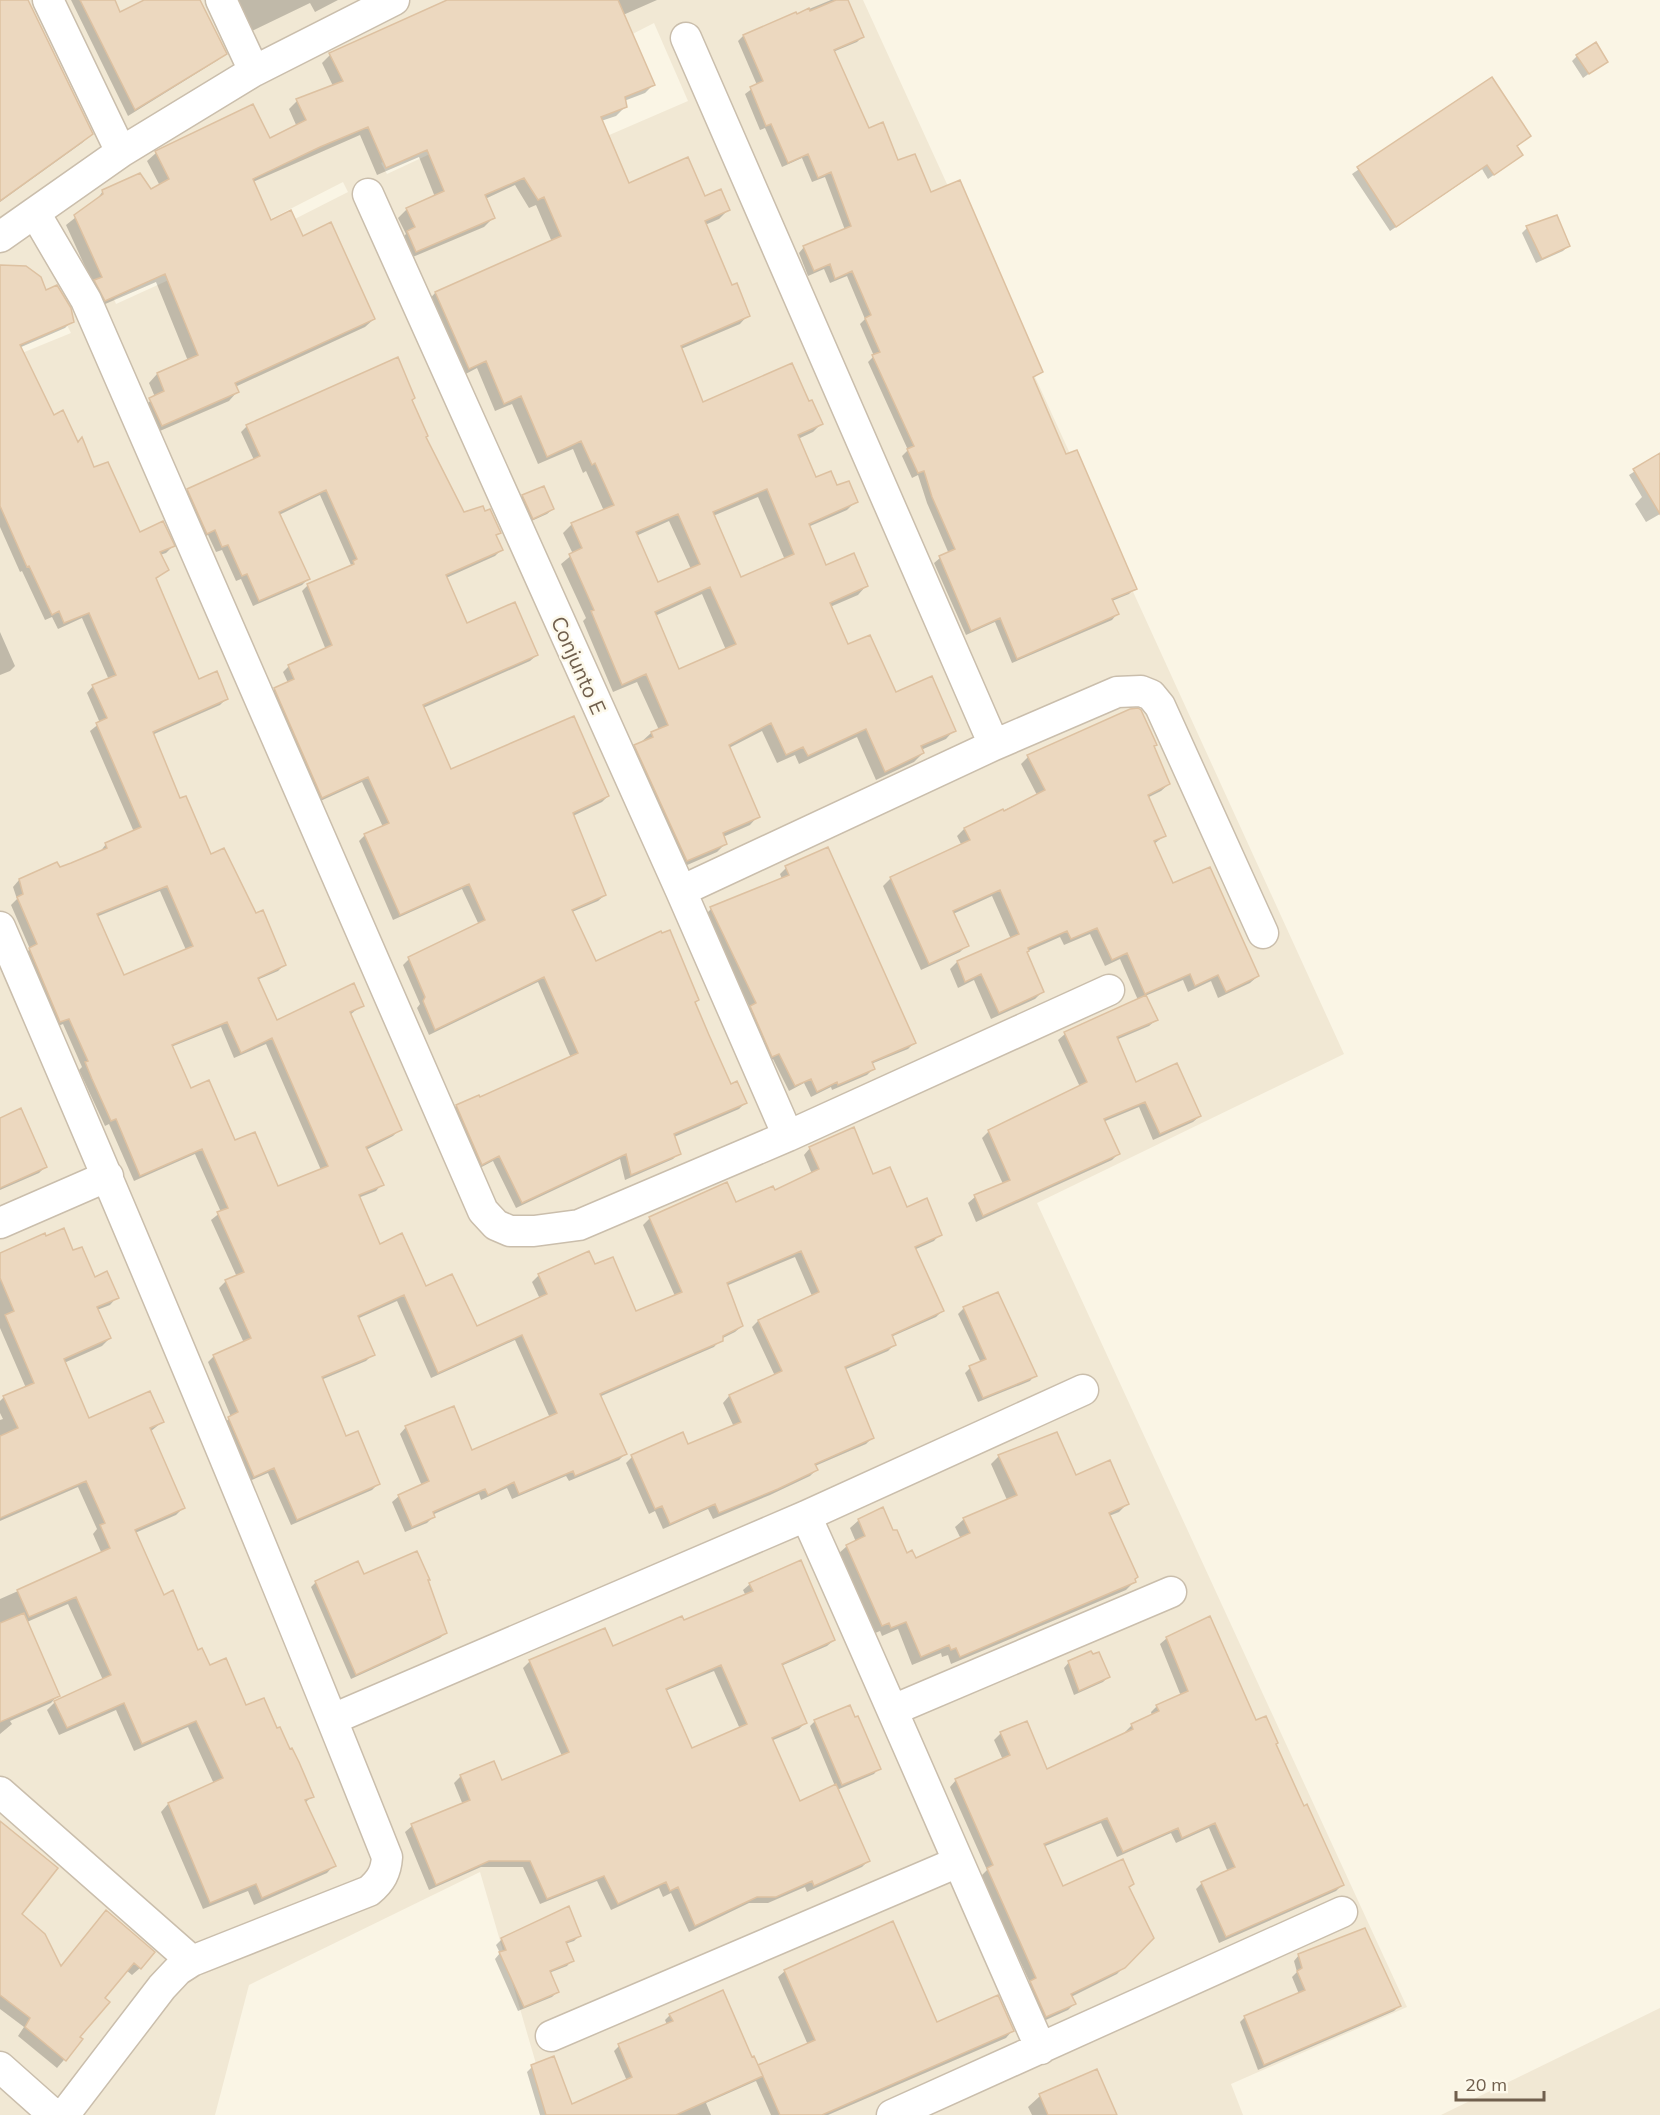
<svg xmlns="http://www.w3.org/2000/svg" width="1660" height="2115" viewBox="0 0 1660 2115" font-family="Mulish,sans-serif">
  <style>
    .residential { fill: #f1e8d4; fill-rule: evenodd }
    .shadow { fill: #0003; fill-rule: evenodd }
    .building { fill: #ecd8bf; stroke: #ddc1a1; stroke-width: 1.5; fill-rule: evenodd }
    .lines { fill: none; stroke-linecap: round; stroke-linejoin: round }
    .minor-casing { stroke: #cabeac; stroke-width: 33 }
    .minor { stroke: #fff; stroke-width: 30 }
    .labels { text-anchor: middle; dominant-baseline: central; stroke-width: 5; stroke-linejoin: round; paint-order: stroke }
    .street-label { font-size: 21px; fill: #705f4d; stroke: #fdf9eb }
  </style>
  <rect width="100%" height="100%" fill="#faf5e5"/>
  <path class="residential" d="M0,0H863L1344,1054L1037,1203L1407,2007L1231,2084L1243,2115H551L480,1872L249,1985L215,2115H0V362L71,333L66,323L0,357ZM654,23L688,101L533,168L507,118L387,174L381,163ZM343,182L348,192L230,252L116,304L114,299Z
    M1660,2008V2115H1441Z"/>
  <path class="shadow" d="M4,0H26L92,134L82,143L0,202V3Z
    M71,0H113L120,14L147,0H198L225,54L218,60L128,116Z
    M234,0H338L315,12L310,3L250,32Z
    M449,0H657L623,15L654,84L645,93L624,101L625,107L616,116L601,121L629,185L704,198L728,210L719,219L705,225L731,287L748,315L740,324L681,349L702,404L808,403L822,423L813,432L798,439L815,479L836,487L856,501L847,510L808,527L825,567L866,586L858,595L830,607L847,646L895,694L954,730L946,739L921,750L923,753L914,762L876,780L857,737L799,764L795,755L777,763L762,731L729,748L758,816L750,825L723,837L726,843L717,852L678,869L627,755L651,733L659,730L637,682L613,692L583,621L586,618L561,564L573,554L563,533L572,524L604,511L586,471L583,473L573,449L538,464L512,404L495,411L477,368L460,377L427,302L435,293L552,242L536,205L529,208L515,185L485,199L493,218L484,227L408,259L399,241L406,234L398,218L407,209L435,197L419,157L377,175L360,135L253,182L271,222L302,238L374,319L365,327L235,387L237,392L229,401L153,434L142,408L155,397L149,383L157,374L188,361L156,282L96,308L93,284L66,225L95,202L103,191H151L160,186L147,161L156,153L269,140L297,127L289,109L297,101L333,86L322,63L330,55ZM758,497L785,560L741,579L713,516ZM669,521L691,569L657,584L636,536ZM702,594L726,650L678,671L655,616Z
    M831,0H847L863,36L857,42L833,52L868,130L897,162L931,194L1041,372L1032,379L1065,456L1135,588L1129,594L1112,601L1117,614L1112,620L1012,663L995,622L966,635L934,563L940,558L949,554L927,503L918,475L912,478L902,456L908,450L868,362L874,356L860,324L865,319L847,276L830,283L824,269L808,276L799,253L804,247L845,230L825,177L812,182L802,158L782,167L765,128L760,130L745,94L757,85L738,41L743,36Z
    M1577,56L1606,61L1583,78L1572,61Z
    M1491,79L1529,136L1516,147L1521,155L1488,179L1482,169L1390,231L1352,174Z
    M1527,228L1568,246L1563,251L1536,263L1522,233Z
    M0,269L45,292L72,321L65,328L19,348L53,417L77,444L139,534L173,546L166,553L160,555L167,570L155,580L198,681L227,698L220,705L152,735L180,800L211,856L255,915L284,965L278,971L257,980L276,1022L362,1005L350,1015L400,1129L393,1136L366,1150L382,1184L376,1191L358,1198L379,1246L425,1288L476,1328L540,1299L532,1282L539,1275L594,1266L635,1313L675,1296L643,1225L650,1218L735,1204L775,1192L812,1174L804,1155L810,1148L872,1176L906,1209L940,1234L934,1241L914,1250L942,1311L936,1317L891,1337L894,1345L888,1351L844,1370L873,1437L866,1444L815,1466L816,1470L810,1476L770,1495L713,1519L708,1509L663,1529L655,1511L649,1514L626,1463L632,1457L687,1446L734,1427L723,1403L729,1396L775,1376L752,1327L758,1321L812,1296L795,1257L726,1286L742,1326L735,1332L721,1339L714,1347L599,1397L625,1454L619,1460L569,1481L566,1476L512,1499L507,1488L481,1500L479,1494L432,1515L433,1517L427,1523L405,1532L392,1502L399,1496L422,1486L400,1434L406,1427L471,1452L550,1418L515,1340L431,1378L397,1301L357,1319L373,1354L366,1361L321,1380L346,1438L378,1484L372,1490L291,1525L268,1473L247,1482L222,1425L231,1417L208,1362L214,1356L244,1343L219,1288L226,1281L237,1277L211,1220L221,1212L195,1154L134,1181L109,1124L105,1126L86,1085L79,1070L82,1067L63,1024L53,1028L23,956L30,949L11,905L17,899L13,887L19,880L59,869L100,852L106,844L134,832L90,731L100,723L87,693L93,686L109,680L82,618L58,629L52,617L45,620L22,571L20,572L0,527ZM160,891L186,950L123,977L96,917ZM221,1027L234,1058L266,1044L321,1170L278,1188L234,1142L190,1089L171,1047Z
    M411,400L425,437L464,514L499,532L495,537L501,550L495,556L446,578L466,625L537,655L530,661L423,708L450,771L608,796L602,802L573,816L605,895L598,901L572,912L595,963L694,1003L730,1086L745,1103L739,1109L674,1137L679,1153L673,1159L625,1180L620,1159L516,1208L493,1161L476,1170L450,1112L456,1106L478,1097L480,1099L571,1058L538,982L429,1035L417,1008L420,1004L403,965L409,959L479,925L462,889L393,920L359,841L365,835L383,827L362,782L316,803L269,695L275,689L288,683L283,672L289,666L326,650L302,591L308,585L351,565L320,495L279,515L308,579L302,585L253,606L241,579L236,581L222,550L216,552L208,535L200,539L182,496L188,490L254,460L241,432L247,426Z
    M1660,455V514L1646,522L1635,504L1642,497L1629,475Z
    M523,496L553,509L547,514L527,523L518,502Z
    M0,632L15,666L10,671L0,675Z
    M1153,747L1169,784L1161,791L1147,798L1164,836L1154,844L1173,885L1258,976L1250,983L1218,998L1211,981L1188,992L1183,980L1145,996L1156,1020L1149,1026L1116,1040L1135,1084L1200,1116L1193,1122L1153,1140L1139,1107L1103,1122L1118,1154L1112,1160L976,1222L968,1203L975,1197L1003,1184L982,1138L989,1131L1080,1087L1058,1040L1065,1034L1138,1000L1120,959L1105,966L1090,934L1064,945L1060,937L1026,952L1042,992L1035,999L991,1019L974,980L958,988L950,969L957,962L1011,939L992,896L953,914L967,945L960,952L921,970L883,886L890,879L962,846L957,836L964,829L1037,795L1021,764L1028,757Z
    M786,868L914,1043L908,1049L871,1064L873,1069L867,1075L832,1090L831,1087L811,1097L804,1083L789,1091L773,1059L766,1062L745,1013L750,1008L705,915L711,909L782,879L780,874Z
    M0,1118L45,1167L39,1173L0,1190Z
    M73,1252L94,1279L117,1297L110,1305L97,1310L110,1338L102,1346L64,1363L88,1420L162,1422L150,1432L183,1508L176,1515L135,1533L163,1597L198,1652L246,1707L276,1730L312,1796L305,1803L334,1865L327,1873L254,1905L248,1891L203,1909L161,1812L168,1804L214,1784L188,1727L134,1751L116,1710L59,1735L47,1710L55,1702L103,1680L68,1604L27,1622L58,1695L51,1703L10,1721L12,1724L0,1734V1599L102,1554L93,1534L97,1529L78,1487L0,1521V1420L3,1419L0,1413V1401L4,1397L26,1388L0,1328V1255Z
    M998,1294L1035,1375L1030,1381L978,1402L965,1373L970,1368L981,1363L958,1314L963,1309Z
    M999,1456L1075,1477L1127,1504L1119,1512L1109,1516L1134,1582L1126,1590L951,1664L948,1655L942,1657L941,1653L912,1665L898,1629L882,1636L880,1631L873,1634L838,1554L847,1546L856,1542L850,1528L859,1520L892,1532L906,1555L915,1560L961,1539L955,1527L964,1519L1007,1500L991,1464Z
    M363,1576L426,1581L445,1633L440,1638L351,1679L311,1587L316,1582Z
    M750,1584L834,1640L827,1646L781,1666L805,1723L799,1729L771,1741L799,1803L835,1786L810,1726L815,1721L879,1768L874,1774L837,1790L868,1861L862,1867L807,1892L805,1887L768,1903H749L689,1932L671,1893L663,1897L659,1888L611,1910L597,1881L540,1904L523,1867H481L429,1890L405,1832L412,1826L463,1805L454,1783L461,1776L501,1782L562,1756L523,1668L530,1661L612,1648L683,1622L746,1596L743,1590ZM714,1671L740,1729L691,1750L665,1691Z
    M1167,1638L1256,1722L1275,1745L1303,1808L1342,1885L1336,1891L1219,1943L1196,1889L1202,1883L1228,1872L1209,1828L1176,1843L1171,1833L1117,1857L1101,1823L1043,1847L1062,1888L1132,1884L1128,1888L1152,1938L1117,1974L1071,1997L1074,2004L1068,2010L1039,2023L1024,1988L1030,1983L981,1876L987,1870L950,1787L956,1780L1003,1760L994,1740L1000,1734L1027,1723L1046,1771L1127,1734L1125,1732L1132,1725L1152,1716L1151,1712L1157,1706L1181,1696L1160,1644Z
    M1092,1656L1108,1677L1103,1682L1074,1695L1064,1668L1069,1662Z
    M0,1823L20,1914L60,1968L98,1920L140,1968L132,1975L126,1970L103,1998L78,2038L81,2040L57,2068L18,2036L24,2027L0,2009Z
    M568,1908L579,1936L574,1941L565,1944L572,1960L567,1966L549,1973L557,1992L552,1997L518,2011L495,1959L500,1953L496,1945L502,1939Z
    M1299,1955L1399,2006L1394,2011L1258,2070L1240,2022L1245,2017L1299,1994L1292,1977L1297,1972L1294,1961Z
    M785,1971L936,2024L1012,2031L1006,2038L828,2115H771L756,2081L706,2103L711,2115H540L527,2072L532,2067L571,2106L627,2081L614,2051L619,2046L667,2025L665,2020L670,2015L751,2058L757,2068L808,2045L778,1977Z
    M1096,2071L1115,2115H1032L1028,2107L1040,2096Z"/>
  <path class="building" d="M0,0H28L93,134L0,201Z
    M80,0H115L120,12L144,0H200L227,54L135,110Z
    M447,0H618L655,85L625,97L627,107L601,117L629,183L688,157L705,196L721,189L730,210L705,221L732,285L737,283L750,316L681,346L703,402L792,363L809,401L812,400L823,424L798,435L816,477L831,471L837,485L849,481L858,502L809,524L826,565L854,553L868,586L830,603L848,644L870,635L896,692L932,676L956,731L921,746L924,753L885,772L866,729L808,756L803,747L786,755L771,723L729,745L760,817L723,833L727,844L687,861L634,745L653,737L651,732L668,725L646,674L622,685L591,611L594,610L569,554L582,548L571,523L614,505L595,463L592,465L581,441L547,457L521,396L504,404L486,361L469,369L435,292L561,236L544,197L538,200L524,178L485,195L495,218L416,252L407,231L415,227L406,208L444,191L427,150L386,168L368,127L320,147L253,179L271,220L291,210L303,236L331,222L375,319L235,383L239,392L162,426L149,398L164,391L157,373L198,355L165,274L105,301L94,280L102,277L74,215L103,194L102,190L140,173L151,189L169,179L155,151L253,104L270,138L306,120L296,99L343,81L329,53ZM767,489L794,554L741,577L713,512ZM678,514L700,564L658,582L636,532ZM710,587L736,644L679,669L655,612Z
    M836,0H848L864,37L834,50L869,128L883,122L898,160L915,154L931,192L960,180L1043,372L1033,377L1066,454L1077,450L1137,589L1112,599L1119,614L1017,659L1000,618L971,631L939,556L955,549L932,497L924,471L918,473L907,449L914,446L872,355L880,352L865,318L871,315L852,271L835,279L830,264L814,271L803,246L851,226L831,172L818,178L808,154L788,163L771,124L766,126L750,87L763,81L743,35L796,12L797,14L809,8L810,11Z
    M1596,42L1608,62L1589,74L1576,55Z
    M1492,77L1531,136L1517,146L1523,155L1494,175L1487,165L1396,227L1357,167Z
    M1557,215L1570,246L1542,259L1526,226Z
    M0,265L26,266L41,277L46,290L57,285L71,308L74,322L20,345L54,415L63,410L78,442L82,437L94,467L108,462L140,532L163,521L175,546L160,552L169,570L156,578L199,679L217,671L228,699L153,732L180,798L186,796L211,854L224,848L256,913L263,910L286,965L258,978L277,1020L354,983L364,1006L350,1012L402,1130L366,1147L384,1185L359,1195L380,1244L402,1233L426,1286L452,1274L477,1326L547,1294L538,1274L589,1251L595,1264L613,1257L636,1311L682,1292L649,1217L727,1182L736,1202L773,1186L775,1190L819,1169L809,1147L854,1127L873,1174L890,1167L907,1207L927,1198L942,1235L915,1247L944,1311L892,1335L896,1345L845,1367L874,1438L815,1464L818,1470L778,1489L719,1513L715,1504L670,1524L662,1506L655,1509L631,1455L683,1432L688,1444L741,1422L729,1395L782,1371L758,1320L819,1292L801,1251L727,1283L743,1326L723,1336V1341L600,1394L627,1454L575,1476L573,1471L519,1494L514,1482L488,1495L485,1489L433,1512L435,1517L412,1527L398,1495L429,1481L405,1426L454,1406L472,1450L557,1413L522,1335L438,1373L404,1295L358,1316L375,1355L322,1377L346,1436L358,1431L380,1484L297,1520L274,1468L254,1477L228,1417L238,1412L213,1355L251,1338L225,1280L244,1272L217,1212L228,1208L202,1149L140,1176L116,1119L111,1121L92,1079L85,1062L88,1061L69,1019L60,1022L29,948L37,944L17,897L23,894L19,879L57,862L60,867L71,863L107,848L105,843L141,827L96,723L107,718L92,685L116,675L89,613L64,623L59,611L52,615L29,566L27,567L0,506ZM167,886L193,946L124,975L97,914ZM227,1022L241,1053L272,1038L328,1166L278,1186L255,1132L235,1140L209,1080L191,1088L172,1045Z
    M398,357L415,398L412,400L428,436L426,437L464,512L483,506L485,511L490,509L501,533L496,535L503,550L446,575L467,623L515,602L538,655L423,705L451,769L574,716L609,796L573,813L606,895L572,910L596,961L661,931L662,933L670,930L699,1000L695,1002L709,1035L731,1084L737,1081L747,1103L674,1134L681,1154L631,1175L626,1154L522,1203L499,1156L482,1165L456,1105L479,1095L480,1097L578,1053L544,977L435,1030L423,1001L425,997L408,957L485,920L469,884L400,915L364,834L389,823L368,777L322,798L274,688L294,679L288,665L332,645L307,584L354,564L353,561L357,559L326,490L279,512L310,579L259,601L247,574L242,576L228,545L222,547L215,530L207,534L187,489L260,456L246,425Z
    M1660,453V514L1633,469Z
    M544,486L554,509L533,519L522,495Z
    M1138,708L1141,710L1157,745L1154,746L1170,784L1148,795L1166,836L1154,841L1173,883L1210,867L1259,976L1226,992L1218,975L1195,986L1190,974L1145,994L1127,953L1112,960L1097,928L1071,939L1067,931L1028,948L1029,951L1027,952L1044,992L999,1013L981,974L965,982L957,961L1019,934L1000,890L953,911L969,946L929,964L890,877L970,840L964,828L1003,809L1004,811L1045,790L1027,755L1130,709Z
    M828,847L916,1043L872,1062L875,1069L838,1085L837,1082L817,1092L811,1079L795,1086L779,1054L772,1057L750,1006L756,1003L710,907L789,875L785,866Z
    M1146,995L1158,1020L1117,1037L1136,1082L1177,1063L1201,1116L1160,1134L1145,1102L1104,1119L1120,1154L983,1216L974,1195L1010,1180L988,1130L1087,1082L1064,1032Z
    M21,1108L47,1167L0,1188V1118Z
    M64,1228L73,1250L82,1247L95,1277L107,1271L119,1298L97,1307L111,1338L64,1359L89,1418L150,1391L164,1422L150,1428L185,1508L135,1530L164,1595L173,1590L198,1650L202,1648L210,1665L226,1658L246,1705L264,1698L277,1728L280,1727L290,1749L292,1748L299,1762L314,1797L305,1800L336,1866L262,1898L256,1884L210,1903L168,1803L223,1778L196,1721L142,1744L124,1703L67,1728L54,1701L111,1675L76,1597L29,1617L17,1590L110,1548L100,1525L105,1523L86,1481L0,1518V1436L18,1428L3,1396L34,1383L5,1315L14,1311L0,1278V1253L45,1233L46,1236Z
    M998,1292L1037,1376L983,1398L969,1366L986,1359L963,1307Z
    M1057,1432L1076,1475L1110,1460L1129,1504L1109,1513L1138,1577L1135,1579L1136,1582L960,1657L956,1648L951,1650L949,1645L921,1657L906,1622L891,1628L889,1623L882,1626L846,1545L865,1536L858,1519L883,1507L893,1530H897L907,1553L912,1550L916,1558L970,1533L963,1518L1017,1495L998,1455Z
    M417,1551L430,1580H428L447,1633L356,1675L315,1581L358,1561L364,1574Z
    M801,1560L835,1640L782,1664L807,1723L772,1738L800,1801L836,1784L870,1861L814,1886L812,1881L776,1897H757L695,1926L678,1887L670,1891L666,1882L618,1904L604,1876L547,1899L530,1861H489L436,1885L411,1824L470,1800L460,1775L494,1761L502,1780L569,1752L529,1660L605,1628L613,1646L682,1616L684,1620L753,1591L749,1583ZM721,1665L747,1724L692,1748L666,1689Z
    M24,1613L60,1696L0,1722V1623Z
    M1210,1616L1256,1720L1266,1716L1278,1743L1276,1744L1304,1806L1307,1804L1344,1885L1226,1937L1201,1882L1235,1867L1215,1823L1182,1838L1178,1828L1123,1852L1107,1818L1044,1844L1063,1886L1123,1859L1134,1884L1129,1887L1154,1938L1125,1968L1071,1994L1076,2004L1046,2017L1030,1981L1036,1978L987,1868L993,1865L955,1779L1010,1755L1000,1732L1027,1721L1047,1769L1133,1729L1131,1724L1159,1711L1156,1705L1188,1691L1166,1637Z
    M1091,1651L1093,1654L1099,1652L1110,1677L1079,1691L1068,1661Z
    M850,1705L855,1717L858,1716L881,1769L842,1785L814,1720Z
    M0,1821L58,1868L22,1914L45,1934L61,1966L106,1910L155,1952L141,1969L134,1963L105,1998L110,2002L80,2037L83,2039L66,2061L25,2027L30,2018L0,1995Z
    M569,1906L581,1936L566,1942L574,1961L550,1971L559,1992L524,2007L499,1952L506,1950L501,1938Z
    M893,1921L937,2022L998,1995L1014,2031L822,2115H780L758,2065L815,2040L784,1970Z
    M1365,1928L1401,2006L1264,2065L1244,2016L1305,1990L1297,1971L1302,1968L1298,1954Z
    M723,1990L752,2057L754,2056L763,2076L676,2115H546L531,2065L554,2056L572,2104L632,2077L618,2044L673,2021L669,2014Z
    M1097,2069L1117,2115H1048L1039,2094Z"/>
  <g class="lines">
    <g class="minor-casing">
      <path id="minor" d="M48,0L121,152
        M221,0L254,71
        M686,38L994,745
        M368,194L681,891L788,1136
        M35,213L86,300L483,1211L496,1225L510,1231H534L579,1225L788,1136L1109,990
        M0,237L121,152L254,71L394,0
        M681,891L994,745L1117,692L1141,691L1151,695L1160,706L1263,933
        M0,927C133,1235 263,1545 387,1857C386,1872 381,1881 369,1891L192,1961L0,1792
        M0,1223L108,1176
        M806,1516C886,1693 962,1872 1041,2049
        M893,1710L1171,1592
        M333,1719L806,1516L1083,1390
        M551,2036L958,1862
        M0,2067L54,2115
        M64,2115L162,1987L178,1970L192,1961
        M892,2115L1342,1912"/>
    </g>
    <use href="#minor" class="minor"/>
  </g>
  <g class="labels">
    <g class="street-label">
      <text transform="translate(579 665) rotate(66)">Conjunto E</text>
    </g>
  </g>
  <path d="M1456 2091v9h88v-9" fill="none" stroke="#705f4d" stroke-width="3"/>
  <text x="1465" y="2091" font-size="18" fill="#705f4d" stroke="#fdf9eb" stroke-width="4.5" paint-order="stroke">20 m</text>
</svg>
